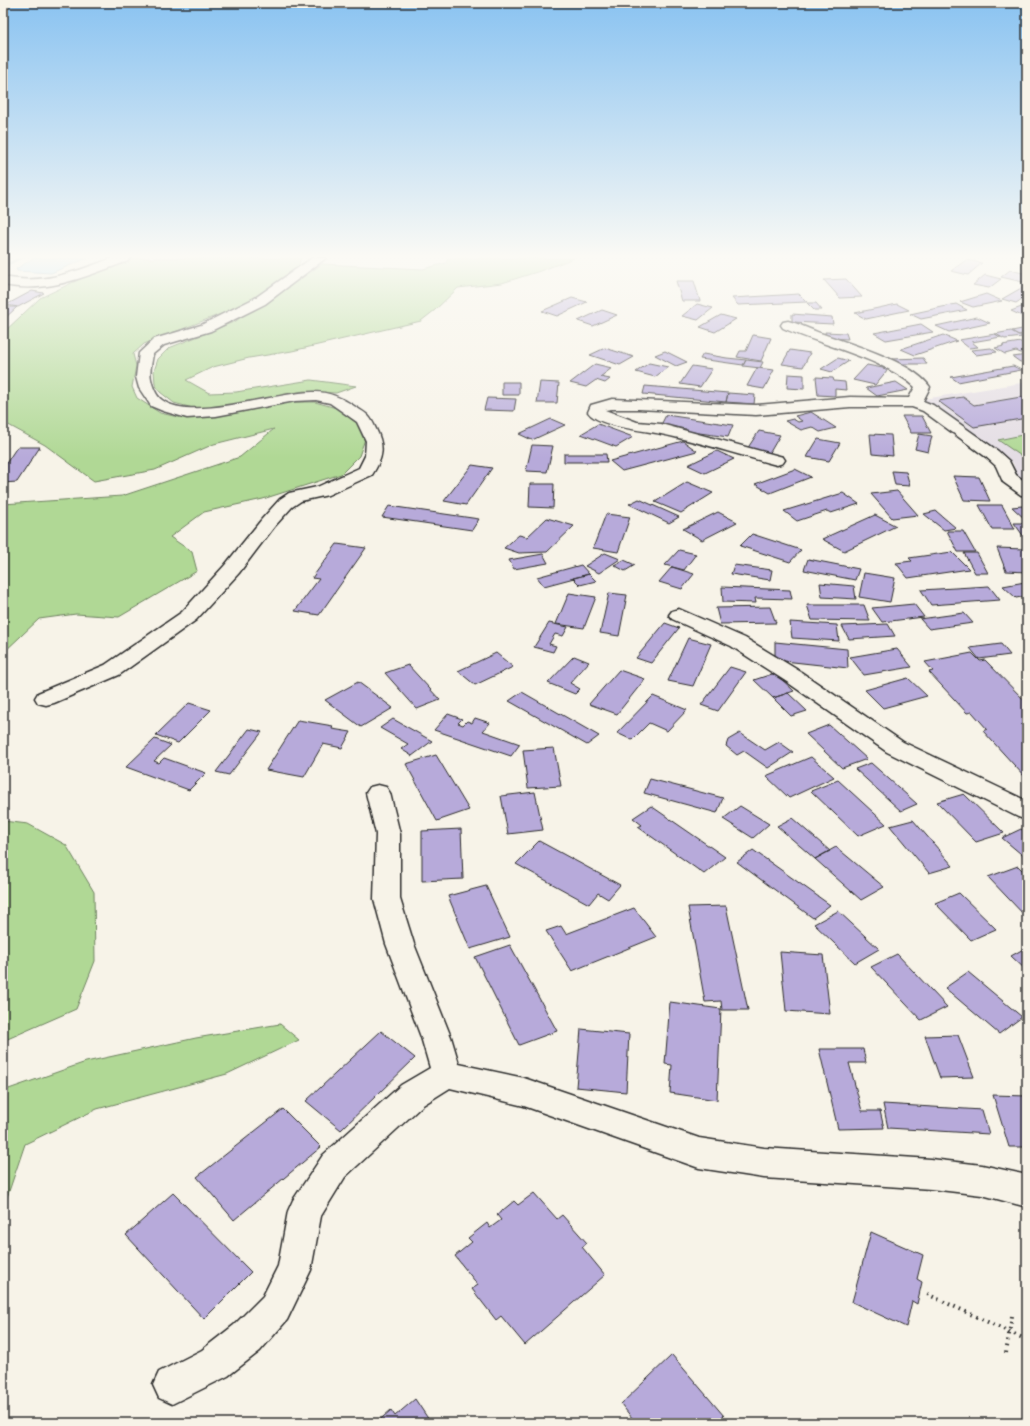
<svg xmlns="http://www.w3.org/2000/svg" width="1030" height="1426" viewBox="0 0 1030 1426" font-family="Sriracha,sans-serif">
  <style>
    .built { fill: #e4dde4 }
    .green { fill: #b0d895; stroke: #6e8260 }
    .water { fill: #9dd9fe; stroke: #6f93aa }
    .lines { fill: none; stroke-linecap: round; stroke-linejoin: round }
    .stream { fill: #6f93aa; fill-rule: evenodd }
    .building { fill: #b7aada; stroke: #2b2b2b }
    .minor-casing { stroke: #2b2b2b; stroke-width: 3 }
    .path { stroke: #2b2b2b; stroke-width: 4; stroke-dasharray: 1.5 4.5; stroke-linecap: butt }
    .minor { fill: #f7f3e8; fill-rule: evenodd }
  </style>
  <rect width="100%" height="100%" fill="#f7f3e8"/>
  <filter id="ink" filterUnits="userSpaceOnUse"><feTurbulence type="fractalNoise" baseFrequency=".025" numOctaves="2"/><feDisplacementMap in="SourceGraphic" scale="8" xChannelSelector="R" yChannelSelector="G"/><feConvolveMatrix kernelMatrix="1 2 1 2 8 2 1 2 1" color-interpolation-filters="sRGB"/></filter>
  <g filter="url(#ink)">
    <path class="built" d="M1027,382V483L1017,476L1013,463L924,399Z"/>
    <path class="green" d="M134,258H301L298,267L275,286L241,306L144,344L133,354L136,366L132,387L137,398L160,413L178,417L231,414L291,402H315L347,411L360,426L365,439L359,456L341,474L263,499L204,512L170,537L192,552L197,571L119,617L76,614L39,619L3,653V504L122,496L240,457L274,429L214,444L155,470L94,481L45,445L3,422V333L40,298L80,279Z
      M448,258H574L540,271L502,283L458,288L435,310L421,321L292,351L249,358L213,367L186,380L209,393L236,392L311,380L356,386L336,393L304,391L220,407L193,408L174,403L160,392L155,384L154,371L158,359L169,348L236,321L247,312L283,291L322,264L423,269L446,263Z
      M1027,434V460L998,440Z
      M3,821L28,824L66,845L94,892L95,961L76,1009L3,1041Z
      M280,1024L299,1040L227,1074L97,1109L25,1144L3,1209V1091L86,1062L196,1038Z"/>
    <path class="water" d="M34,258H88L51,273L17,271L16,269Z"/>
    <g class="lines">
      <path class="stream" d="M17,258H23L3,268V265Z"/>
    </g>
    <path class="building" d="M966,260L982,263L968,275L951,271Z
      M1010,270L1027,274V279L1023,282L1001,277Z
      M985,275L1001,279L989,288L973,285Z
      M846,279L862,297L840,298L824,280Z
      M676,281H694L700,301H682Z
      M1023,287L1027,288V296L1016,303L1002,299Z
      M32,291L44,293L18,307L6,305Z
      M799,294L807,302L738,305L732,298Z
      M986,294L1002,301L973,307L960,302Z
      M572,298L587,302L557,316L542,311Z
      M807,303H816L822,310H814Z
      M697,304L713,308L698,320L682,316Z
      M897,304L909,310L866,319L855,313Z
      M956,304L967,310L921,319L910,314Z
      M1024,306L1027,307V314L1022,316L1011,311Z
      M4,307H17L3,320V308Z
      M602,310L617,315L593,326L578,321Z
      M792,314L832,317L833,324L792,322Z
      M721,315L736,319L715,332L700,327Z
      M977,317L990,323L949,332L936,326Z
      M921,324L933,332L886,340L874,333Z
      M1027,328V333L1018,335L1012,331Z
      M1011,331L1023,337L1005,339L995,334Z
      M825,332L846,333L848,339L826,338Z
      M995,334L1001,337L972,342L978,347L969,348L959,340Z
      M753,335L771,338L761,361L737,357L740,351H746Z
      M943,335L957,341L915,355L901,349Z
      M1027,341V353L1023,354L1016,351L1005,354L995,348L1004,346L1002,345Z
      M605,348L634,357L620,365L590,355Z
      M991,348L997,352L976,355L971,350Z
      M790,350L810,353L803,367L782,364Z
      M665,351L687,362L676,366L655,355Z
      M703,354L727,358L746,360L743,365L700,359Z
      M1027,355V361L1020,362L1013,357Z
      M838,358L849,361L832,372L821,369Z
      M923,358L927,364H895L891,359Z
      M746,360L763,362L760,368L743,366Z
      M649,363L668,367L655,377L636,372Z
      M595,364L612,368L600,377L610,379L605,383L596,380L586,387L570,383Z
      M867,365L888,369L875,385L853,380Z
      M692,366L712,369L700,387L680,384Z
      M1013,366L1021,370L958,382L951,377Z
      M757,368L774,370L764,389L747,386Z
      M788,374L804,375V389L787,388Z
      M816,377L833,378L834,381L845,382L846,390L835,389V396L818,395Z
      M502,382H519V395H502Z
      M540,382L559,383L557,403H537Z
      M896,382L908,390L877,396L866,388Z
      M645,386L728,393L726,402L643,394Z
      M728,393L755,395L754,404L726,402Z
      M1027,396V418L974,427L938,401L963,397L974,405Z
      M487,398L516,399L514,411L484,410Z
      M811,412L836,428L820,432L812,427L801,430L785,421L793,419L798,422L802,421L795,416Z
      M666,415L733,425L728,437L685,431L686,429L661,425Z
      M902,416H922L931,433H911Z
      M551,419L565,425L532,440L519,434Z
      M598,424L633,437L616,447L581,434Z
      M759,431L780,435L769,454L747,449Z
      M870,434L891,435L893,456L872,454Z
      M919,434L932,436L928,452L915,449Z
      M818,439L840,443L829,461L807,457Z
      M683,441L697,451L622,471L610,461Z
      M532,445L553,446L547,472L526,471Z
      M17,447H40L17,482L3,483V468Z
      M717,451L734,459L705,473L688,465Z
      M564,454H606L607,462H564Z
      M472,465L492,468L466,505L444,501Z
      M795,469L811,477L770,493L755,484Z
      M892,471L906,472L910,486L895,485Z
      M953,476L979,477L990,501L964,500Z
      M687,482L713,493L681,513L655,502Z
      M530,484H554L553,508L529,507Z
      M897,491L918,515L892,518L871,494Z
      M843,493L859,504L831,513L827,511L797,521L784,511Z
      M639,499L679,517L669,523L629,504Z
      M979,505H1002L1015,529H992Z
      M389,506L479,519L472,530L382,517Z
      M1022,506L1027,510V521L1012,507Z
      M936,511L956,528L944,530L924,514Z
      M718,512L737,522L702,540L683,529Z
      M606,514L630,517L618,552L593,548Z
      M875,515L896,526L844,551L822,539Z
      M547,518L574,526L547,552L519,553L504,548L519,535L527,537Z
      M1014,523H1027V541Z
      M947,531H963L975,552H958Z
      M752,534L801,550L790,562L740,546Z
      M337,544L366,548L319,615L295,611L319,579L312,578Z
      M997,548L1024,549L1027,557V572L1006,571Z
      M679,550L696,554L684,570L665,565Z
      M952,552L969,569L908,578L896,563L912,561L909,558Z
      M605,553L620,559L599,573L585,566Z
      M964,553H977L988,573H975Z
      M543,554L548,563L514,569L509,560Z
      M808,559L859,569L855,580L804,570Z
      M624,560L635,565L625,571L614,565Z
      M581,565L589,574L544,586L537,577Z
      M734,565L772,570L770,580L731,574Z
      M672,567L694,574L682,589L659,582Z
      M864,573L895,578L890,602L859,597Z
      M589,574L596,581L580,585L573,578Z
      M1025,582L1027,583V596L1016,598L1003,586Z
      M820,583L854,586L856,599L822,597Z
      M989,586L1000,600L931,605L921,590Z
      M722,587L790,590L792,599L755,598L756,603L723,602Z
      M569,593L596,597L584,628L556,624Z
      M609,593L627,595L619,636L600,633Z
      M914,604L924,617L882,622L872,608Z
      M807,605H864L870,621L812,620Z
      M770,607L776,623L720,624L716,608Z
      M964,613L973,623L929,629L920,619Z
      M790,622L837,625L839,641L792,638Z
      M549,623L568,627L563,636L555,634L549,644L556,646L553,652L534,647Z
      M665,623L679,628L651,663L636,658Z
      M888,624L895,636L849,639L842,626Z
      M688,638L711,644L693,686L668,681Z
      M775,642L847,649L848,668L775,660Z
      M1001,644L1010,655L979,659L970,648Z
      M897,649L912,667L864,675L850,657Z
      M496,653L513,667L475,685L458,671Z
      M972,653L980,661L985,660L1027,703V777H1025L983,731L987,729L972,712L967,713L929,672L933,671L925,662Z
      M574,656L589,662L570,683L580,689L575,694L548,683Z
      M408,665L440,700L417,709L385,673Z
      M730,667L746,672L718,711L701,705Z
      M619,670L645,679L617,714L589,704Z
      M775,673L794,691L773,698L754,680Z
      M908,678L927,696L883,708L865,690Z
      M358,682L393,708L361,727L325,700Z
      M522,692L599,736L587,745L509,701Z
      M788,693L807,711L791,716L773,698Z
      M653,696L687,710L667,731L649,723L632,740L617,733Z
      M189,703L211,710L178,743L156,735Z
      M448,714L462,719L458,723L463,725L467,721L472,723L475,718L490,723L483,731L520,744L511,756L434,730Z
      M393,719L432,741L412,756L401,749L408,744L380,728Z
      M298,720L333,726L332,729L351,732L342,748L323,744L304,777L266,770Z
      M829,725L867,759L842,768L806,734Z
      M249,729L262,732L229,775L216,772Z
      M740,733L765,750L779,742L793,752L768,768L744,751L737,755L726,746L728,740Z
      M155,739L171,745L154,761L159,763L164,758L206,773L189,790L126,767Z
      M554,748L561,786L528,788L523,750Z
      M436,755L469,810L437,821L406,764Z
      M811,757L834,777L789,798L766,776Z
      M871,763L917,804L901,811L855,769Z
      M650,779L723,798L717,813L644,793Z
      M838,780L886,824L858,836L811,791Z
      M535,792L543,830L508,834L501,796Z
      M964,794L1004,833L976,842L937,802Z
      M651,806L725,857L704,874L638,827L642,825L633,818Z
      M740,806L769,824L753,838L723,819Z
      M792,818L830,851L815,859L777,826Z
      M913,820L953,866L929,873L890,826Z
      M461,829L463,879L422,881V831Z
      M1021,829L1027,833V859L1002,838Z
      M539,841L620,885L608,899L598,893L589,904L516,864Z
      M836,847L884,887L861,900L815,859Z
      M753,850L830,905L813,918L737,862Z
      M1018,866L1027,875V918L988,877Z
      M486,886L510,937L470,949L448,896Z
      M959,893L996,929L971,940L935,903Z
      M726,906L748,1010H722L721,1001L705,1002L688,907Z
      M634,908L656,937L572,971L546,931L561,926L566,934Z
      M838,911L879,949L855,963L814,924Z
      M510,945L557,1031L519,1045L475,957Z
      M1027,947V971L1011,956Z
      M780,952L823,955L830,1014L786,1011Z
      M897,954L947,1007L921,1020L871,967Z
      M968,972L1022,1017L999,1034L945,988Z
      M670,1002L721,1009L717,1100L670,1093L672,1065L665,1064Z
      M581,1029L629,1034L626,1092L576,1087Z
      M381,1031L415,1058L341,1130L306,1101Z
      M958,1035L974,1077L940,1078L925,1036Z
      M819,1049H863L866,1063H849L862,1111H880L884,1128L838,1129Z
      M993,1095L1027,1096V1147H1009Z
      M883,1104L982,1110L989,1134L888,1128Z
      M283,1109L321,1147L234,1220L197,1177Z
      M173,1193L251,1272L204,1319L126,1235Z
      M534,1193L557,1219L562,1215L587,1243L582,1247L605,1275L525,1345L501,1316L496,1320L472,1289L478,1285L455,1256L472,1242L468,1238L487,1223L490,1228L501,1220L497,1215L514,1201L518,1205Z
      M871,1232L923,1255L917,1279L922,1282L917,1304L912,1301L906,1327L852,1302Z
      M672,1355L724,1416L717,1423H636L621,1404Z
      M415,1399L431,1423H376L391,1410L395,1416Z"/>
    <g class="lines">
      <g class="minor-casing">
        <path id="minor" d="M113,258H130L128,261C86,276 49,294 3,285V277C44,285 74,272 113,258Z
          M312,258H326L265,304L211,331L164,345L153,354C152,362 149,371 151,379C152,385 156,396 162,400C192,423 277,391 315,392C329,392 342,398 354,406C367,414 370,415 376,429C385,447 383,458 372,475L328,495L301,501L292,507L274,527L239,573L196,620L119,675L54,703L46,705L38,703L35,698L38,693L105,665L182,612L225,565L262,519L280,499L289,493L317,487L359,468L365,456L366,441L357,422L330,403L316,400L295,401L216,416L187,418L163,411L151,406L139,388L136,377L139,353L154,339L201,325L255,298Z
          M788,321C800,324 811,330 823,334C852,345 912,361 930,387L923,401L933,405L998,451L1009,461L1016,475L1027,483V496L1021,495L1003,482L996,466L986,457L923,411L912,407H850L756,415L638,409H612L605,410L637,422L661,424L783,457L785,460L783,463L777,465C738,455 700,442 661,434C644,430 598,427 588,412L591,405L612,399L756,405L850,397L909,398L915,387C887,360 821,345 783,328L781,325L783,322Z
          M679,609L745,638L801,672L903,742L1027,801V820L1018,817L887,752L787,682L731,646L672,619L669,615L672,611Z
          M378,785L386,787L390,793L400,834V899L414,944L451,1037L459,1064L524,1078L699,1138L764,1148L931,1159L982,1165L1027,1175V1207L982,1195L931,1189L764,1178L699,1168L524,1106L450,1088L423,1105L345,1177L321,1216L311,1270L287,1320L260,1351L228,1376L172,1404L159,1398L153,1385L159,1372L202,1350L234,1325L263,1296L278,1266L288,1211L293,1200L323,1155L401,1085L430,1068L421,1037L386,944L374,899L376,834L366,793L370,787Z"/>
      </g>
      <path class="path" d="M927,1294L1027,1340
        M1006,1353L1012,1316"/>
      <use href="#minor" class="minor"/>
    </g>
  </g>
  <linearGradient id="sky" x2="0" y2="1"><stop stop-color="#8ac3f1"/><stop offset="0.56" stop-color="#fbfaf5"/><stop offset="1" stop-color="#fbfaf5" stop-opacity="0"/></linearGradient>
  <rect width="1030" height="458" fill="url(#sky)"/>
  <rect width="1030" height="1426" fill="none" stroke="#f7f3e8" stroke-width="16"/>
  <rect x="8" y="8" width="1014" height="1410" fill="none" stroke="#2b2b2b" stroke-width="1.5" filter="url(#ink)"/>
</svg>
